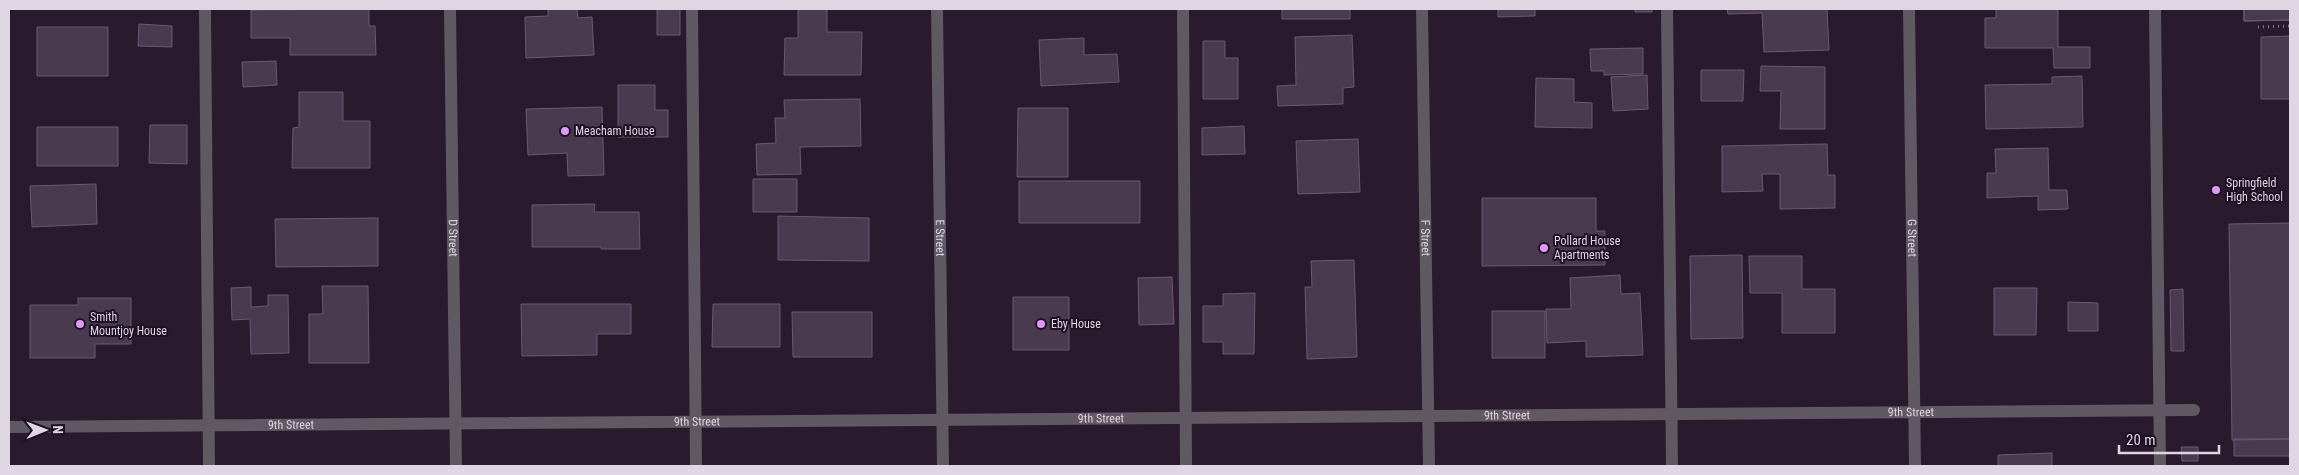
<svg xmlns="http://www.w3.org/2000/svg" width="2299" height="475" viewBox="0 0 2299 475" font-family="'Roboto Condensed',sans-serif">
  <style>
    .building { fill: #4a3a50; stroke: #6b5971 }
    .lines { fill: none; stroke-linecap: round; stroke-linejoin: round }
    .path { stroke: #837687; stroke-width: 3; stroke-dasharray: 1 4; stroke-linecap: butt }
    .service { stroke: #605863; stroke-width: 12 }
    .minor { stroke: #605863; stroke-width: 12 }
    .tertiary { stroke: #605863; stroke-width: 12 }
    .poi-dot { fill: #dd99f3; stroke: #1f1124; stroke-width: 2 }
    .labels { text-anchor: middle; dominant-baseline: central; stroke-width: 4; stroke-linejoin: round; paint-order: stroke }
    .poi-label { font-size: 12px; fill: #dfd5e3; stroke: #1f1124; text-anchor: start }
    .street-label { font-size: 12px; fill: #dfd5e3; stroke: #1f1124 }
  </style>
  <rect width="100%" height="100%" fill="#291a2e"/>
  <path class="building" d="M369,9V26H375L376,55H290V38H251V10Z
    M548,9H577L578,18L592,17L594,55L526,58L525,17L548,16Z
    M657,9H680V35H657Z
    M798,9H827V32H862L861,75H784L785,38H798Z
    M1282,9H1350V19H1282Z
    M1498,9H1535V16L1498,17Z
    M1635,9H1652V12H1635Z
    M1727,9H1827L1829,50L1764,52L1762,13L1728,14Z
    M1996,9H2058V47H2090V68H2054L2053,48H1985V18H1996Z
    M2244,9H2290V20L2244,21Z
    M2244,9H2290V20L2244,21Z
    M139,24L172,26V47L138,46Z
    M37,27H108V76H37Z
    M1352,35L1354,87L1343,88V104L1278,106L1277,86L1296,85L1295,37Z
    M2290,36V99H2261V37Z
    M1084,38V55L1117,54L1119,82L1041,86L1039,40Z
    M1203,41H1225V58H1238V99H1203Z
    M1643,48V74L1604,75V71H1591L1590,49Z
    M276,61L277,85L243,87L242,62Z
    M1761,66L1825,67V129H1780L1781,91H1760Z
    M1701,70H1744L1743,101H1701Z
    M1647,75L1648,109L1613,111L1611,77Z
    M2082,76L2083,127L1986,129L1985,85L2052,84V77Z
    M1536,78L1574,79V102L1592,103V128L1535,127Z
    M618,85H655V110H668V137H618Z
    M299,92H343V121H370V168H292L293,128L299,127Z
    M860,99L861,146L800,147L801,174L757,175L756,144L776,143L775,118H785L784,100Z
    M602,107L604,175L568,176L567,153L528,155L526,109Z
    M1018,108H1068V177H1017Z
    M150,125H187V164L149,163Z
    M1244,126L1245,154L1202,155V128Z
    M37,127H118V166H37Z
    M1358,139L1360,192L1298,194L1296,141Z
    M1827,144L1828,175H1835V208L1780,209V174H1762L1763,191L1722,192V146Z
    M2048,148L2049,190H2067L2068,209L2038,210V196L1987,198V173H1996L1995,149Z
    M753,179H797V212H753Z
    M1019,181H1140V223H1019Z
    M96,184L97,224L32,227L30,186Z
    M1482,198H1596V231H1605V265L1482,266Z
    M595,204L594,212H639L640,249H601V247H532V205Z
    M778,216L869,218V261L778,260Z
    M378,218V266L276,267L275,219Z
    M2290,223V439L2232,440L2229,224Z
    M1742,255L1743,338L1691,339L1690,256Z
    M1749,256H1802V289H1835V333H1782V293H1750Z
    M1354,260L1357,357L1307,359L1305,287H1312L1311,261Z
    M1620,275L1621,294L1640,293L1643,355L1586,357V341L1547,343L1546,309H1571L1570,278Z
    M1172,277L1174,324L1139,325L1138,278Z
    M322,286H368L369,363H309V314H323Z
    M251,287V307L268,306V295H288L289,353L251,354L250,319L232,320L231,288Z
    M1994,288H2037L2036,335H1994Z
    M2183,289L2184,351H2171L2170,290Z
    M1255,293L1254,354H1223V342H1203V306H1223V294Z
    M1013,297H1069V350H1013Z
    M78,298H131V344H95V358H30V305H78Z
    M2068,302L2098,303V331H2068Z
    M521,304H631V334H597V355L522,356Z
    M713,304H780V347H712Z
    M1492,311H1545V358H1492Z
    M792,312H872V357H793Z
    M2234,439H2290V456H2234Z
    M2181,447H2198V461H2182Z
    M2052,453V466H1998V455Z"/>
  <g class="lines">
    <path class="path" d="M2258,27L2290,26"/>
    <path class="service" d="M205,9L209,466
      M692,9L696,466
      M1183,9L1186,466
      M1667,9L1672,466
      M2155,9L2160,466"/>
    <g class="minor">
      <path id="s1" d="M450,9L456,466"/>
      <path id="s2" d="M1422,9L1429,466"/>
      <path id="s3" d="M9,427L2194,410"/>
    </g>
    <g class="tertiary">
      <path id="s4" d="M937,9L943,466"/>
      <path id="s5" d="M1909,9L1915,466"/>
    </g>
  </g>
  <g class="poi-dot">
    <circle cx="565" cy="131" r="5"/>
    <circle cx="2216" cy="190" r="5"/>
    <circle cx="1544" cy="248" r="5"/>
    <circle cx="80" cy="324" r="5"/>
    <circle cx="1041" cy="324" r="5"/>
  </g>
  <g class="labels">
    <g class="poi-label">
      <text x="575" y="131">Meacham House</text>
      <text x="2226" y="183">Springfield<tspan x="2226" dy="14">High School</tspan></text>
      <text x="1554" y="241">Pollard House<tspan x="1554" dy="14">Apartments</tspan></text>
      <text x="90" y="317">Smith<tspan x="90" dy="14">Mountjoy House</tspan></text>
      <text x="1051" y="324">Eby House</text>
    </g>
    <g class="street-label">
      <text stroke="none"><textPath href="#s1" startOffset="229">D Street</textPath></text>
      <text stroke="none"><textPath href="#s2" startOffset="229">F Street</textPath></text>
      <text stroke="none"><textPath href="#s5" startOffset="229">G Street</textPath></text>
      <text stroke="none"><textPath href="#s4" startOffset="229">E Street</textPath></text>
      <text stroke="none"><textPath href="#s3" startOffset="1902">9th Street</textPath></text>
      <text stroke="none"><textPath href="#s3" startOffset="1498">9th Street</textPath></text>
      <text stroke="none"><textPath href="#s3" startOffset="1092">9th Street</textPath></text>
      <text stroke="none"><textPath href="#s3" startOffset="688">9th Street</textPath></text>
      <text stroke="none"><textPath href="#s3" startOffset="282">9th Street</textPath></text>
    </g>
  </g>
  <rect width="2299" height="475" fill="none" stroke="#dfd5e3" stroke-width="20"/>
  <g transform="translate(45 430) rotate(89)" stroke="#1f1124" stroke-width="4" paint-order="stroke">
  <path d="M0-4L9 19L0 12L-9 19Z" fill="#dfd5e3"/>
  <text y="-8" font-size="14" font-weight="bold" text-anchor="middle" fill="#dfd5e3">N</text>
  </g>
  <path d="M2119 445v8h100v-8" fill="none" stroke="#dfd5e3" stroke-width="2.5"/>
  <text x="2126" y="445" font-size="15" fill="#dfd5e3" stroke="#1f1124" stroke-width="4" paint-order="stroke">20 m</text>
</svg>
